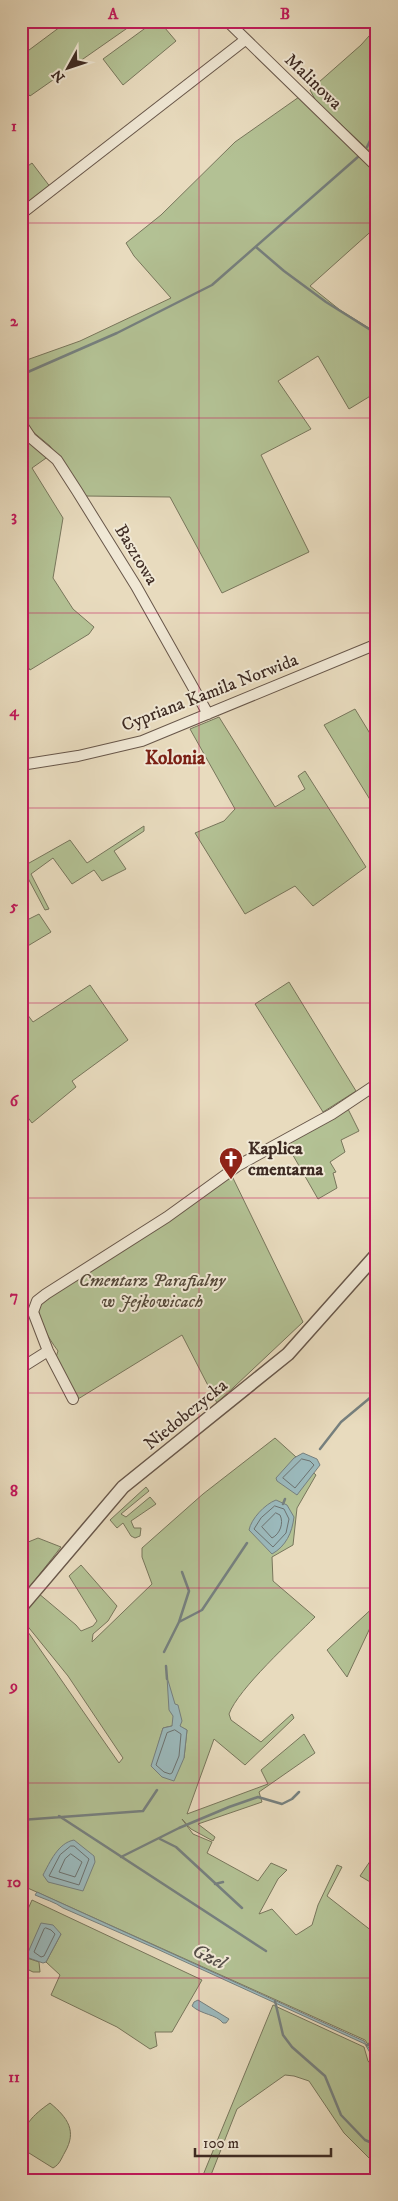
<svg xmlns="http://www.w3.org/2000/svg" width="398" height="2201" viewBox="0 0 398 2201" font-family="'IM FELL DW Pica',serif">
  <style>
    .green { fill: #b3c194; stroke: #78765c; fill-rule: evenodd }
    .water { fill: #9bb9bc; stroke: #76807f }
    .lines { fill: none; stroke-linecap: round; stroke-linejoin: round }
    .shore { stroke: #6c7270; stroke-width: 1 }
    .stream { stroke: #76807f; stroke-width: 2.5 }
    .minor-casing { stroke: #68574a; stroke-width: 12 }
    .tertiary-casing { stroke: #68574a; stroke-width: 15 }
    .minor { stroke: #f0e8d5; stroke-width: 10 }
    .tertiary { stroke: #f0e8d5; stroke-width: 12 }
    .grid { fill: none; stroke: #c2185b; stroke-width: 1; stroke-opacity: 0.55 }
    .labels { text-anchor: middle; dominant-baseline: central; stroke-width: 4; stroke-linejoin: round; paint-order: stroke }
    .street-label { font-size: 18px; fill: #3e2b23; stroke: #f0e8d5 }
    .poi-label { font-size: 18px; font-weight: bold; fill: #3e2b23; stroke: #f0e8d5; text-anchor: start }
    .park-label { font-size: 18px; font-style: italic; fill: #55493a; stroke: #f0e8d5 }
    .neighbourhood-label { font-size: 19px; font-weight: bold; fill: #7a1f14; stroke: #f0e8d5 }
    .water-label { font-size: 19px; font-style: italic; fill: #554e49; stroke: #f0e8d5 }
    .neatline { fill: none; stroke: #c2185b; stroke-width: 2 }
    .grid-label { font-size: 16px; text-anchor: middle; font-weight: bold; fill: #c2185b }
  </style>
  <rect width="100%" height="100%" fill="#e8dbbe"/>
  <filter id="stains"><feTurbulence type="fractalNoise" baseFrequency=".004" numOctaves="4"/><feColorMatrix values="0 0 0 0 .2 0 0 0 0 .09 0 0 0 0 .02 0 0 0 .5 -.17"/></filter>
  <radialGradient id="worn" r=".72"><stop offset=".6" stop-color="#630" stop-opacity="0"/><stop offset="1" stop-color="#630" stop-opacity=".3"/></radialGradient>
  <path class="green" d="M68,21L136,22L30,96L21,86V56Z
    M155,21H159L176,41L123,85L103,59Z
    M377,27V158L316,101L310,90L361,45Z
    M299,97L377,173V226L310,286L340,310L377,333V392L349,409L318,356L278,381L311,429L261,455L309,552L222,593L170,497L85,496L50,446L32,431L21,415V362L80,341L171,298L134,256L126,243L161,215L235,142Z
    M32,163L51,188L21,211V171Z
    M21,429L49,456L32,468L63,518L53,578L73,609L94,627L89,634L30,670L21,655Z
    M355,709L377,745V811L324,725Z
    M219,717L275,807L305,789L298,776L305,771L366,867L313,906L295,886L245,914L195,833L224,821L235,809L190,729Z
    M144,826V831L114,851L126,869L102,881L94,870L72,884L53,858L31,874L49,909L45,910L22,867L70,840L87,863Z
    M39,914L51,932L21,950V923Z
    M289,982L356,1091L323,1112L255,1004Z
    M90,985L128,1040L72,1081L76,1087L32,1123L21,1108V1006L33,1022Z
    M348,1109L359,1131L341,1140L345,1152L330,1162L336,1172L333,1173L337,1188L318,1199L286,1143Z
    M231,1174L303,1322L217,1403L182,1335L78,1399L56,1357L58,1351C47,1336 43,1328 38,1309L44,1299Z
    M275,1438L316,1475L297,1508L293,1545L272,1557L273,1581L315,1617C293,1639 238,1689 229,1714L231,1720L261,1742L292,1714L294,1718L245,1765L214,1739L187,1814L268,1784L261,1770L304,1734L315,1753L259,1792L262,1802L198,1824L215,1837L213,1841L191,1829L182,1819L193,1834L212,1842L207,1853L258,1881L271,1863L287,1870L278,1879L259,1914L272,1909L296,1935L312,1925L318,1905L337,1865L342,1867L327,1896L377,1935V2058L365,2040L21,1885V1775L23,1773L21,1770V1622L119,1763L123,1758L68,1676L21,1618V1615L38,1593L76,1625L81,1631L93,1626L97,1621L69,1576L81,1565L117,1606L108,1621L93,1634L92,1642L152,1584L142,1557V1548L203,1494ZM176,1725L187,1730L184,1758L159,1742L163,1728Z
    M146,1487L149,1491L121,1514L126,1517L150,1497L156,1504L131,1521L134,1528H141L140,1536L135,1538L131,1536L123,1523L117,1528L110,1520Z
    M38,1538L61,1547L21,1598V1545Z
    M377,1604V1613L347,1677L327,1650Z
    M377,1851V1886L360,1876Z
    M32,1900L202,1980L172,2032H155L157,2046L150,2049L117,2027L51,1995L60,1975L46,1962L61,1934L27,1958L39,1962L40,1972H33L25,1968L21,1975V1925Z
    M273,2005L364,2047L368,2061L377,2071V2166L344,2133L309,2081L294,2076L285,2075L237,2109L209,2180H201Z
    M50,2103C68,2118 77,2131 65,2152C61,2159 60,2164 53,2168L21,2148C21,2126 33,2115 50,2103Z"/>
  <path class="water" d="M303,1453L317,1459L320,1465L297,1495L277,1481L276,1478L294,1458Z
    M276,1500L287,1505L294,1517C292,1533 286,1546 272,1554L249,1530C251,1519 265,1504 276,1500Z
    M167,1677L175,1704L178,1705L182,1721L180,1726L187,1730L184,1758L174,1781L162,1777L151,1766L163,1728L172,1726L173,1716L169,1710Z
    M74,1840L94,1856L95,1862L83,1891L48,1882L43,1875C50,1862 58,1843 74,1840Z
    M37,1892L364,2041L377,2059V2065L365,2044L157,1949L63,1908C55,1902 44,1899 35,1895Z
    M41,1923L53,1925L61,1934L46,1962L43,1963L26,1957Z
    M198,2000L229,2019L226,2023H223C216,2014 202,2015 192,2006L194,2002Z"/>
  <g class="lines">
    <path class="shore" d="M302,1459L310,1461L314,1465L295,1488L283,1478Z
      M275,1506L284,1509L289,1519L286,1533L273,1547L254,1529L261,1518Z
      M276,1513L280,1515C284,1523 280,1534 272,1538L262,1527Z
      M175,1730L181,1734L179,1756L172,1773L170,1774L164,1772L156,1765L167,1733Z
      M71,1846H74L89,1859L79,1885L49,1876L60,1855Z
      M71,1854L82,1862L75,1877L59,1872L65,1859Z
      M46,1928L51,1930L55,1934L44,1956L41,1957L34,1952L44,1929Z"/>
    <path class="stream" d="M367,147L377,126
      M256,247L284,271L326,302L377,334
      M21,375L117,333L212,285L359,156
      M320,1449L341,1422L377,1392
      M283,1504L285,1499
      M179,1622L189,1591L182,1572
      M164,1652L179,1622L202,1610L247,1543
      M166,1666L167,1679
      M59,1816L266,1951
      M21,1820L143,1811L157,1790
      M160,1839L176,1847L242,1908
      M121,1857L179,1828L229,1807L258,1797L282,1804L292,1799L299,1792
      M215,1884L223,1882
      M275,2001L283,2035L292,2047L325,2076L341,2115L365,2140L377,2145
      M367,2045L377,2039"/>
    <g class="minor-casing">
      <path id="minor" d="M227,21L377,167
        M21,214L245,40
        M21,423L31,438L57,460L77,491L136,586L208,714
        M21,765L78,756L142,741L377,644
        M21,1368L48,1351
        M73,1399L48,1351L33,1312L37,1301L46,1294L167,1217L239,1165L332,1114L377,1084"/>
    </g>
    <g class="tertiary-casing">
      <path id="tertiary" d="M21,1607L123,1487L288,1354L377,1254"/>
    </g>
    <use href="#minor" class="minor"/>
    <use href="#tertiary" class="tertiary"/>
  </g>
  <path class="grid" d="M199,21V2180M21,223H377M21,418H377M21,613H377M21,808H377M21,1003H377M21,1198H377M21,1393H377M21,1588H377M21,1783H377M21,1978H377"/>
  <defs>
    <g id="church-pin" transform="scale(1.25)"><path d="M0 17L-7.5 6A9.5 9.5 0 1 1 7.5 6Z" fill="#8f2418" stroke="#f0e8d5"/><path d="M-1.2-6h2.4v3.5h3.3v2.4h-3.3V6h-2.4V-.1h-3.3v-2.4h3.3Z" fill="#fff"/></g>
  </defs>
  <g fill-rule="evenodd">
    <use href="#church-pin" x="231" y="1159"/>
  </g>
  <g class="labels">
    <g class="street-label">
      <text transform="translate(313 82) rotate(44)">Malinowa</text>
      <text transform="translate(136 555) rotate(59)">Basztowa</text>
      <text transform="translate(210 693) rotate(-21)">Cypriana Kamila Norwida</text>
      <text transform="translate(186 1415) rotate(-39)">Niedobczycka</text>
    </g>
    <g class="poi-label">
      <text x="248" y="1149">Kaplica<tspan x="248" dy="21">cmentarna</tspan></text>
    </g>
    <g class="park-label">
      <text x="152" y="1281">Cmentarz Parafialny<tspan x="152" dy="21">w Jejkowicach</tspan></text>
    </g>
    <g class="neighbourhood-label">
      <text x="175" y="758">Kolonia</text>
    </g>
    <g class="water-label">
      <text transform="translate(209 1957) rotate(25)">Gzel</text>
    </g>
  </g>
  <rect width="398" height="2201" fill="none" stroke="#e8dbbe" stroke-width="55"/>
  <g transform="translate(68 68) rotate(230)" stroke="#f0e8d5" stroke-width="4" paint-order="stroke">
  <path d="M0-4L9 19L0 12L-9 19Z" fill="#3e2b23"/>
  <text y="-8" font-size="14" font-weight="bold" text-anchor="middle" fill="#3e2b23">N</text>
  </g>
  <path d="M195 2148v8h136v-8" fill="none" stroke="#3e2b23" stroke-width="2.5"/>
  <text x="203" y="2148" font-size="15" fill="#3e2b23" stroke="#f0e8d5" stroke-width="4" paint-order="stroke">100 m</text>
  <rect x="28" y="28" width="342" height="2146" class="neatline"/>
  <g class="grid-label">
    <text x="113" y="19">A</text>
    <text x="285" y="19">B</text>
    <text x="14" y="131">1</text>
    <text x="14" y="326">2</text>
    <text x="14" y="521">3</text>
    <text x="14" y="716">4</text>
    <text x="14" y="911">5</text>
    <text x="14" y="1106">6</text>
    <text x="14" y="1301">7</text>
    <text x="14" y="1496">8</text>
    <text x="14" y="1691">9</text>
    <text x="14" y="1887">10</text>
    <text x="14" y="2082">11</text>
  </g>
  <rect width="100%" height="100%" filter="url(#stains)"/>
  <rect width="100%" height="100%" fill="url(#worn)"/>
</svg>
